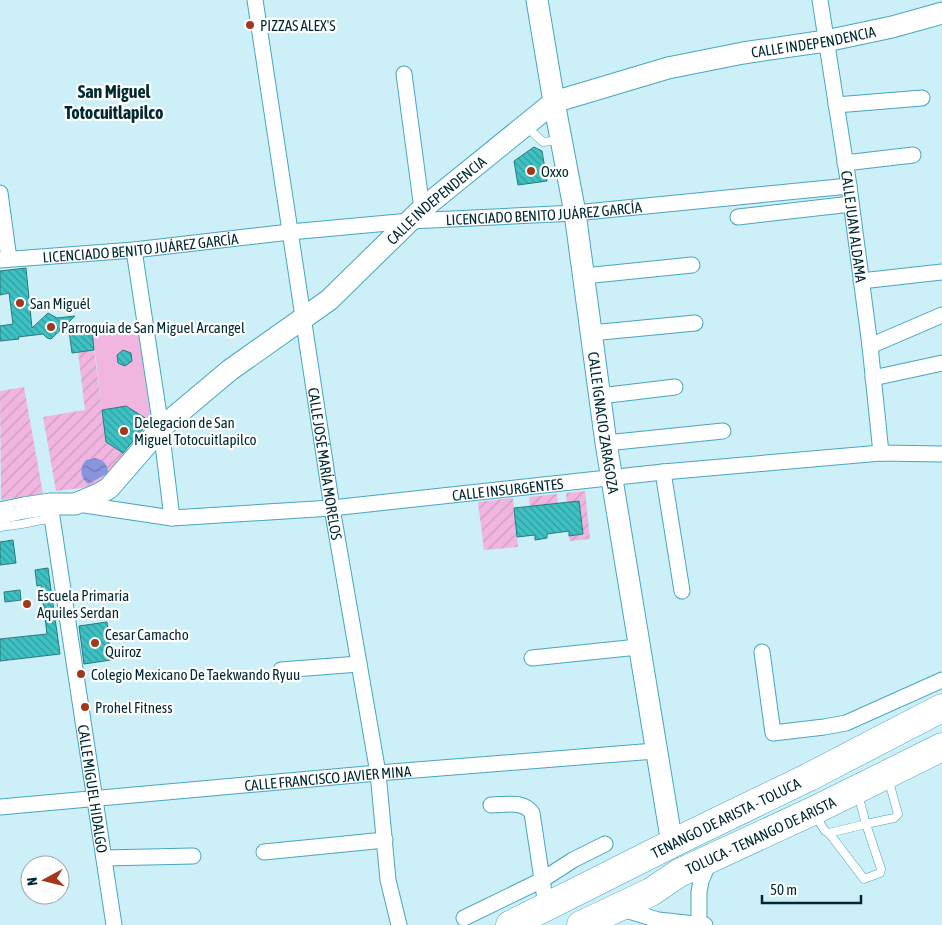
<svg xmlns="http://www.w3.org/2000/svg" width="942" height="925" viewBox="0 0 942 925" font-family="'Asap Condensed',sans-serif">
  <style>
    .park { fill: #f0b6e0 }
    .garden { fill: url(#garden-furrows) }
    .water { fill: url(#water-waves) }
    .building { fill: url(#building-back-hatch); stroke: #2a7a7b }
    .lines { fill: none; stroke-linecap: round; stroke-linejoin: round }
    .lane-casing { stroke: #47a6be; stroke-width: 9 }
    .street-casing { stroke: #47a6be; stroke-width: 17 }
    .secondary-casing { stroke: #47a6be; stroke-width: 23 }
    .highway-casing { stroke: #47a6be; stroke-width: 29 }
    .lane { stroke: #fff; stroke-width: 8 }
    .street { stroke: #fff; stroke-width: 15 }
    .secondary { stroke: #fff; stroke-width: 21 }
    .highway { stroke: #fff; stroke-width: 28 }
    .poi-dot { fill: #a03819; stroke: #fff; stroke-width: 2 }
    .labels { text-anchor: middle; dominant-baseline: central; stroke-width: 4.5; stroke-linejoin: round; paint-order: stroke }
    .poi-label { font-size: 15px; fill: #002932; stroke: #fff; text-anchor: start }
    .street-label { font-size: 15px; fill: #002932; stroke: #fff }
    .quarter-label { font-size: 18px; font-weight: bold; fill: #002932; stroke: #fff }
  </style>
  <defs>
    <pattern id="garden-furrows" width="10" height="10" patternUnits="userSpaceOnUse" patternTransform="scale(1.25)"><rect width="10" height="10" fill="#f0b6e0"/><path d="M-1 1l2-2M0 10L10 0M9 11l2-2" fill="none" stroke="#cc9cc1"/></pattern>
    <pattern id="water-waves" width="16" height="10" patternUnits="userSpaceOnUse" patternTransform="scale(1.25)"><rect width="16" height="10" fill="#8994df"/><path d="M0 5q4-4 8 0t8 0" fill="none" stroke="#6e79b5"/></pattern>
    <pattern id="building-back-hatch" width="6" height="6" patternUnits="userSpaceOnUse" patternTransform="scale(1.25)"><rect width="6" height="6" fill="#3ec1c3"/><path d="M-1 5l2 2M0 0l6 6M5-1l2 2" fill="none" stroke="#329d9f"/></pattern>
  </defs>
  <rect width="100%" height="100%" fill="#cceff8"/>
  <path class="park" d="M137,323L151,421L126,406L102,410L92,328Z"/>
  <path class="garden" d="M94,350L106,441L126,455L106,485L56,491L43,417L85,410L78,352Z
    M24,387L43,494L1,500L0,391Z
    M585,491L590,539L570,541L569,536L583,534L567,503L566,493Z
    M557,494L558,504L530,507L529,497Z
    M513,498L518,547L484,550L478,502Z"/>
  <path class="water" d="M95,458C104,460 108,465 108,473L88,484C80,477 79,468 86,460Z"/>
  <path class="building" d="M534,147L542,151L547,181L518,185L514,161Z
    M26,268L32,328L48,313L57,318L75,316L51,339L47,338L43,334L18,337L19,339L0,341V326L13,324L9,293L0,295V271Z
    M92,328L94,350L72,353L69,331Z
    M123,350L131,353L132,361L125,366L118,363L117,355Z
    M126,406L150,421L123,453L106,442L102,410Z
    M579,501L583,534L569,536V531L547,534V538L535,540V535L517,537L514,508Z
    M13,540L16,563L0,565V542Z
    M48,568L60,654L0,661V639L47,634L41,585L37,586L35,570Z
    M20,590L21,600L5,602L4,592Z
    M107,622L111,660L84,664L79,626Z"/>
  <g class="lines">
    <g class="lane-casing">
      <path id="lane" d="M527,127L543,142L559,140
        M0,527L22,524L52,518
        M815,815L825,831L829,833L866,824L858,794
        M829,833L864,879L880,873L881,869L866,824L894,818L898,814L888,778"/>
    </g>
    <g class="street-casing">
      <g id="street">
        <path id="s1" d="M255,0L332,508L378,773L388,880L399,925"/>
        <path id="s2" d="M820,0L849,186L870,346L881,453"/>
        <path d="M404,74L422,209"/>
        <path d="M836,105L922,98"/>
        <path d="M845,163L913,155"/>
        <path d="M0,193L9,259"/>
        <path d="M738,217L851,204"/>
        <path d="M134,250L161,428L172,518"/>
        <path id="s3" d="M0,260L134,250L290,232L410,221L575,213L849,186"/>
        <path d="M584,276L692,265"/>
        <path d="M861,281L942,272"/>
        <path d="M591,333L695,323"/>
        <path d="M870,346L942,315"/>
        <path d="M873,378L942,363"/>
        <path d="M600,396L675,387"/>
        <path d="M606,443L723,431"/>
        <path d="M663,472L682,591"/>
        <path id="s4" d="M50,504L114,925"/>
        <path id="s5" d="M78,504L172,518L332,508L663,472L881,453L942,454"/>
        <path d="M762,652L773,733L824,727L846,723L942,680"/>
        <path d="M532,658L638,647"/>
        <path d="M281,670L359,664"/>
        <path d="M491,805C505,805 523,800 532,813L546,906"/>
        <path id="s6" d="M0,807L378,773L655,751"/>
        <path d="M264,852L385,840"/>
        <path d="M104,858L193,856"/>
        <path d="M619,908L658,920L705,925"/>
        <path d="M464,918L542,880L573,860L605,844"/>
        <path d="M699,925V892L701,881L710,860"/>
      </g>
    </g>
    <g class="secondary-casing">
      <g id="secondary">
        <path id="s7" d="M537,0L554,102L575,213L606,443L672,844"/>
        <path id="s8" d="M0,513L24,508L50,504H75L99,494L109,488L161,428L230,370L329,300L422,209L554,102L668,68L743,53L826,41L892,27L942,13"/>
      </g>
    </g>
    <g class="highway-casing">
      <g id="highway">
        <path id="s9" d="M510,925L683,838L809,777L942,708"/>
        <path id="s10" d="M581,925L651,892L679,873L813,811L942,747"/>
      </g>
    </g>
    <use href="#lane" class="lane"/>
    <use href="#street" class="street"/>
    <use href="#secondary" class="secondary"/>
    <use href="#highway" class="highway"/>
  </g>
  <g class="poi-dot">
    <circle cx="250" cy="25" r="5"/>
    <circle cx="531" cy="171" r="5"/>
    <circle cx="20" cy="303" r="5"/>
    <circle cx="51" cy="327" r="5"/>
    <circle cx="124" cy="431" r="5"/>
    <circle cx="27" cy="604" r="5"/>
    <circle cx="95" cy="643" r="5"/>
    <circle cx="81" cy="674" r="5"/>
    <circle cx="85" cy="707" r="5"/>
  </g>
  <g class="labels">
    <g class="poi-label">
      <text x="260" y="25">PIZZAS ALEX'S</text>
      <text x="541" y="171">Oxxo</text>
      <text x="30" y="303">San Miguél</text>
      <text x="61" y="327">Parroquia de San Miguel Arcangel</text>
      <text x="134" y="422">Delegacion de San<tspan x="134" dy="17">Miguel Totocuitlapilco</tspan></text>
      <text x="37" y="595">Escuela Primaria<tspan x="37" dy="17">Aquiles Serdan</tspan></text>
      <text x="105" y="634">Cesar Camacho<tspan x="105" dy="17">Quiroz</tspan></text>
      <text x="91" y="674">Colegio Mexicano De Taekwando Ryuu</text>
      <text x="95" y="707">Prohel Fitness</text>
    </g>
    <g class="street-label">
      <text stroke="none"><textPath href="#s8" startOffset="971">CALLE INDEPENDENCIA</textPath></text>
      <text stroke="none"><textPath href="#s8" startOffset="551">CALLE INDEPENDENCIA</textPath></text>
      <text stroke="none"><textPath href="#s3" startOffset="546">LICENCIADO BENITO JUÁREZ GARCÍA</textPath></text>
      <text stroke="none"><textPath href="#s2" startOffset="229">CALLE JUAN ALDAMA</textPath></text>
      <text stroke="none"><textPath href="#s3" startOffset="141">LICENCIADO BENITO JUÁREZ GARCÍA</textPath></text>
      <text stroke="none"><textPath href="#s7" startOffset="428">CALLE IGNACIO ZARAGOZA</textPath></text>
      <text stroke="none"><textPath href="#s1" startOffset="469">CALLE JOSÉ MARÍA MORELOS</textPath></text>
      <text stroke="none"><textPath href="#s5" startOffset="432">CALLE INSURGENTES</textPath></text>
      <text stroke="none"><textPath href="#s6" startOffset="329">CALLE FRANCISCO JAVIER MINA</textPath></text>
      <text stroke="none"><textPath href="#s4" startOffset="288">CALLE MIGUEL HIDALGO</textPath></text>
      <text stroke="none"><textPath href="#s9" startOffset="241">TENANGO DE ARISTA - TOLUCA</textPath></text>
      <text stroke="none"><textPath href="#s10" startOffset="201">TOLUCA - TENANGO DE ARISTA</textPath></text>
    </g>
    <g class="quarter-label">
      <text x="114" y="91">San Miguel<tspan x="114" dy="21">Totocuitlapilco</tspan></text>
    </g>
  </g>
  <g transform="translate(45 880) rotate(263)"><circle r="24" fill="#ffffff" stroke="#99a9ad"/>
  <path d="M0-4L9 19L0 12L-9 19Z" fill="#a03819"/>
  <text y="-8" font-size="14" font-weight="bold" text-anchor="middle" fill="#002932">N</text>
  </g>
  <path d="M762 895v8h99v-8" fill="none" stroke="#002932" stroke-width="2.5"/>
  <text x="770" y="895" font-size="15" fill="#002932" stroke="#ffffff" stroke-width="4" paint-order="stroke">50 m</text>
</svg>
